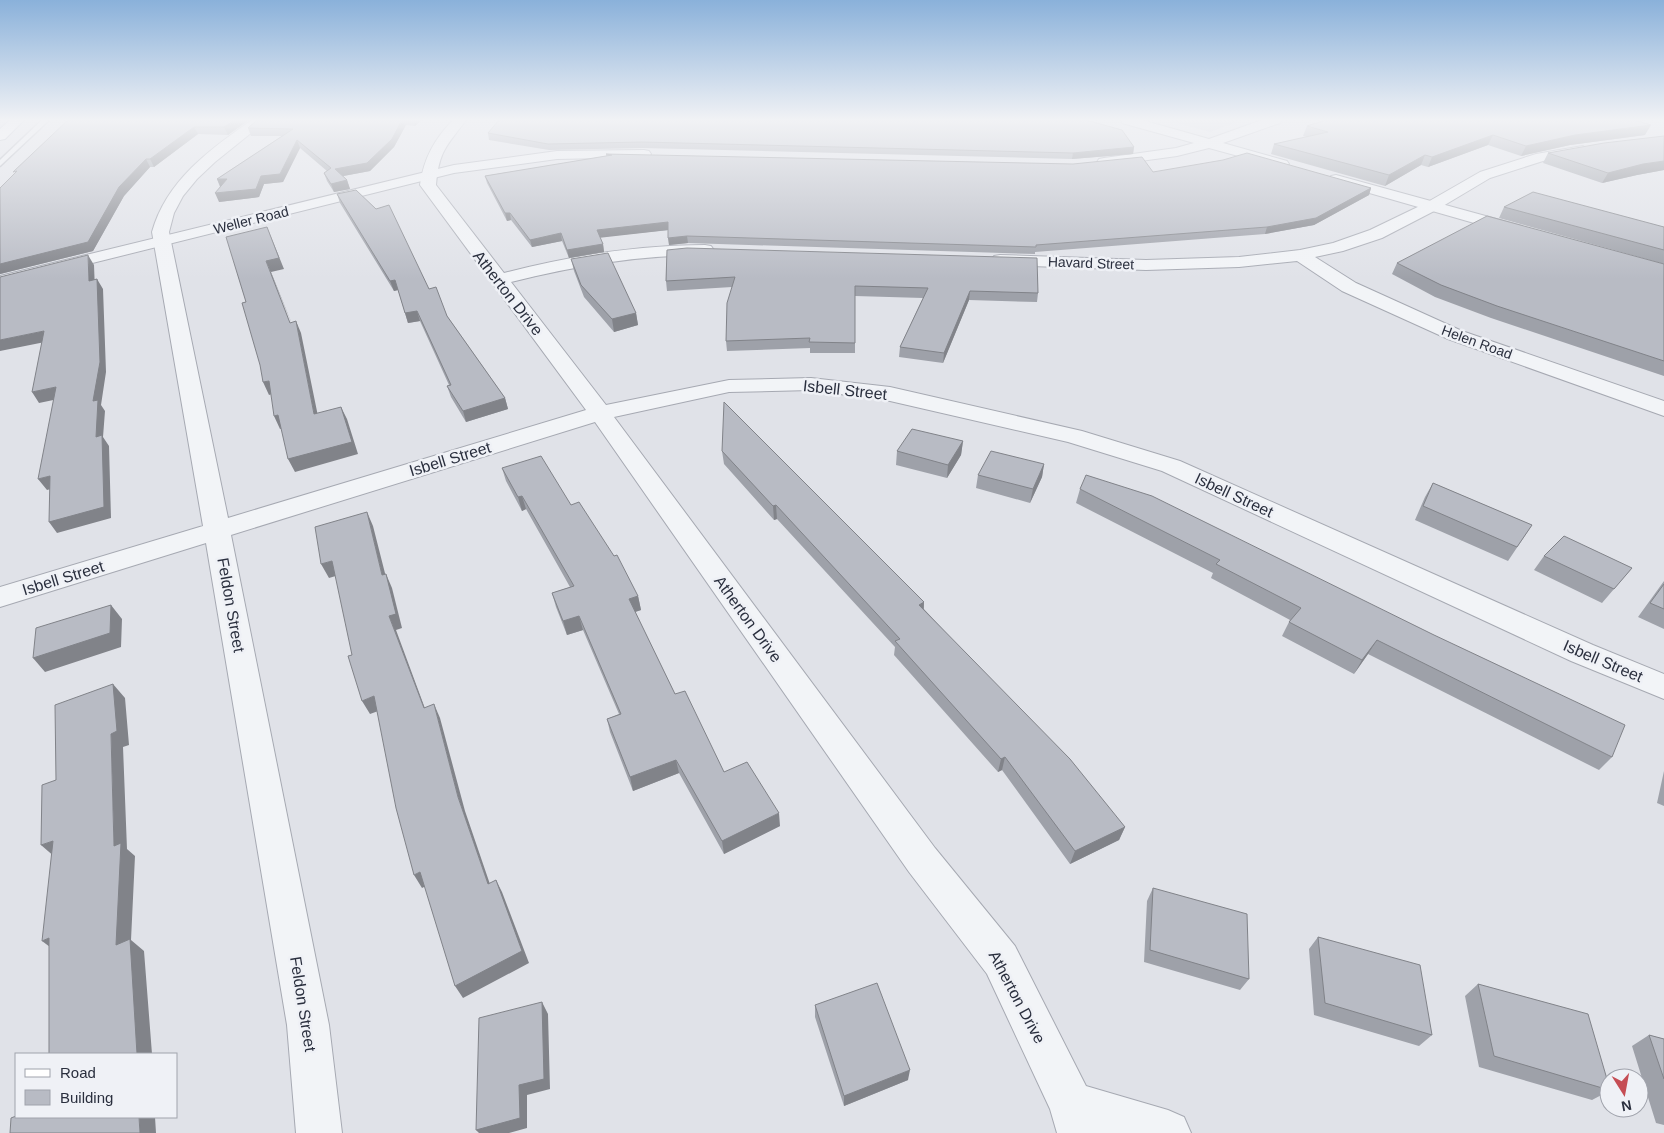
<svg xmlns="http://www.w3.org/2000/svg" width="1664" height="1133" viewBox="0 0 1664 1133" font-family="Arial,sans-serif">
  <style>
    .built { fill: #ced1da }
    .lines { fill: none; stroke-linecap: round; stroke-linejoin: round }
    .service-casing { stroke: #a6a9b2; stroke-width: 3 }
    .minor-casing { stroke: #a6a9b2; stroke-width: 2 }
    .tertiary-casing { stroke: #a6a9b2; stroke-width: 2 }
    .primary-casing { stroke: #a0a6b3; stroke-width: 2 }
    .service { fill: #f2f4f7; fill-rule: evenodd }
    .minor { fill: #f2f4f7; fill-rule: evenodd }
    .tertiary { fill: #f2f4f7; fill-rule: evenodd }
    .primary { fill: #fff; fill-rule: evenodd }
    .wall { fill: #9ea1a9 }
    .shaded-wall { fill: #818389 }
    .building { fill: #b8bbc4; stroke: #818389 }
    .labels { text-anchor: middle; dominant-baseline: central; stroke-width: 5; stroke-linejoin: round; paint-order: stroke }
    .far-street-label { font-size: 14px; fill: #2a2f3e; stroke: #eff1f6 }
    .street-label { font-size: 16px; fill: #2a2f3e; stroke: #eff1f6 }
  </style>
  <rect width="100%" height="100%" fill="#e0e2e8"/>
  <path class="built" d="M1166,120H1242L1210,132Z"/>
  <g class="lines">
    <g class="service-casing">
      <path id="service" d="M42,120H49L0,166V160Z"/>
    </g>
    <g class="minor-casing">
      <path id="minor" d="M252,120H267L215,162L197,179L183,196L174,213L169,232L228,518L586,410L420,185C424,158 434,140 453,120H466C447,146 439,150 436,185L504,273C570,256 636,245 705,245L711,246L714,250L711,254L705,255C639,255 575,266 511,282L606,405L729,380L811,378L890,387L1082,431L1180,461L1593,645L1664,674V699L1571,661L1162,471L1068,442L890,401L811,390L729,392L614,417L935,848L1015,946L1086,1086L1168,1110L1184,1117L1191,1133H1057L1050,1109L987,974L909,872L595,422L231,535L329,1025L342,1133H296L287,1025L206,543L0,607V587L203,526L152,232C166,181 210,149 252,120Z
        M1583,146L1590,150L1588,153L1543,161L1490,178L1438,209L1382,238L1343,251L1315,257L1356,283L1462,331L1664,401V416L1448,339L1342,291L1297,261L1239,267L1146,270L1000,265L994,264L991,260L994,256L1000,255L1146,260L1239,257L1300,250L1333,243L1370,230L1426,203L1480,172L1536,154Z"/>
    </g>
    <g class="tertiary-casing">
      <path id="tertiary" d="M1121,120H1142L1209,139L1262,120H1281L1280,123L1223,143L1287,161L1289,164L1287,167L1282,168L1209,148L1177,156L1104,166L1099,165L1097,162L1099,159L1104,158L1176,148L1194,143L1122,123Z
        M644,150L649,151L651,154L649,157L557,159L454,173L0,286V276L454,165L557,151Z
        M1336,175L1522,226L1524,230L1522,234L1516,235L1331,182L1329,179L1331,176Z"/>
    </g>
    <g class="primary-casing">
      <path id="primary" d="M10,120H24L5,139L0,140V129Z"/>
    </g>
    <use href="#service" class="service"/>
    <use href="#minor" class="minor"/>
    <use href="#tertiary" class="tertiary"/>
    <use href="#primary" class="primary"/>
  </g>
  <path class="wall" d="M68,120H249L228,135L198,134L154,167H150L124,196L93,251L0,274V188Z
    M257,120H421L415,126L406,125L394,147L370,171L343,176L347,180L350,189L334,192L327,181L324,173L327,171L300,148L283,182L264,184L259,197L219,202L220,187L217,179L282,136H251L248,128Z
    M1641,122L1645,135L1570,145L1521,156L1488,145L1428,167L1421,165L1385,186L1271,154L1274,144L1307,137L1303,136L1307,126Z
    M488,133L1134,147L1133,154L1072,159L643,148L549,150L489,140Z
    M1664,136V170L1637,175L1602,183L1543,163L1548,153Z
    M606,154L1153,172L1371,188L1369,195L1314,225L1265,234L1035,252V254L688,243L669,245L668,230L600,237L603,244L604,252L569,258L562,241L532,247L511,220L507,221L487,183L485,176L606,156Z
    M337,194L429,289L447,316L505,398L508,409L466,422L451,397L447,386L449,385L420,321L408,323L398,290L394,291L340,203Z
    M1504,207L1664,227V264L1499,218Z
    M667,250L1038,293L1037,302L969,300L943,363L899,357L900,347L923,298L855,296V353H810V348L727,351L726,341L732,287L667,291L666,281Z
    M571,259L636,313L638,325L614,332L584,297L574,271Z
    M1397,263L1664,264V376L1491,318L1435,297L1392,274Z
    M963,441L961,455L947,478L896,465L897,451Z
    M722,451L924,602V609L1125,827L1119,840L1070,864L1002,770L998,772L894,655L895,647L777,519L774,520L724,464Z
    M1044,464L1042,477L1030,503L976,488L978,475Z
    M502,468L571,505L638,596L641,610L635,612L675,694L724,772L780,826L724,854L679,773L633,791L610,732L607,719L619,714L583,630L567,635L556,607L552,593L570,587L526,509L522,511L506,481Z
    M1433,483L1532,525L1508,561L1415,520L1425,497Z
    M1080,489L1612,757L1599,770L1368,654L1354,674L1282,636L1290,620L1211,578L1213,573L1076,503Z
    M1544,556L1632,568L1602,603L1534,570Z
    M1664,581V629L1638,617Z
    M1664,771V806L1657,803Z
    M1153,888L1249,979L1240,990L1144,962L1147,901Z
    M1318,937L1432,1035L1419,1046L1314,1015L1309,949Z
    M1478,984L1609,1086V1091L1592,1100L1479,1067L1465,996Z
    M815,1005L908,1080L844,1106L815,1017Z
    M1649,1035L1664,1039V1125L1656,1123L1632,1046Z"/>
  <path class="shaded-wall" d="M235,120H249L228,135L224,127Z
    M402,120H404L406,125L394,147L370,171L338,177L335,169Z
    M413,120H421L415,126Z
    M1629,120H1647L1624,128Z
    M1651,125L1645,135L1570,145L1521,156L1526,146L1575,135Z
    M194,127L198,134L154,167L150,159Z
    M1493,135L1488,145L1428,167L1432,157Z
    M297,140L300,148L283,182L264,184L259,197L219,202L215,193L261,176Z
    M1134,147L1133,154L1072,159L1073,153Z
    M1425,155L1421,165L1385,186L1389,175Z
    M146,159L150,167L124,196L93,251L0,274V264L119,187Z
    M1664,161V170L1637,175L1602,183L1608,173L1643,164Z
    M217,179H227L221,188Z
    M347,180L350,189L334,192L331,184Z
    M1371,188L1369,195L1314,225L1265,234L1267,227Z
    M505,213H510L511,220L507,221Z
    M668,222L669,230L598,238L597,230Z
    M267,227L284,269L271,272L296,334L266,261Z
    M561,233L562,241L532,247L530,240Z
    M687,236L688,243L669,245L668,238Z
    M603,244L604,252L569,258L567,250Z
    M88,255L94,265L95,291L89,281Z
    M97,279L103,289L106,372L101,405L105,411L103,437L109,446L111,518L57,533L49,522L96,437L93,401Z
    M395,280L398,290L394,291L390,281Z
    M970,291L969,300L943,363L944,353Z
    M417,311L420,321L408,323L405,313Z
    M636,313L638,325L614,332L612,319Z
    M296,321L301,333L320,426L314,414Z
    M44,331L50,341L0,351V340Z
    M269,381L275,393L269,395L263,382Z
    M56,387L63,398L39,403L32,392Z
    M505,398L508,409L466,422L463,411Z
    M341,407L347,419L358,454L295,472L288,459Z
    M278,415L285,428L280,429L274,416Z
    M963,441L961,455L947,478L948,465Z
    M1044,464L1042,477L1030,503L1033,489Z
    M50,476L58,487L47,490L38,479Z
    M522,496L526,509L522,511L518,497Z
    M776,505L777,519L774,520L773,506Z
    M367,512L373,526L389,589L382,575Z
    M332,561L339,575L329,578L321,564Z
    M386,574L392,588L402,628L396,630L430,722L424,708L389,616Z
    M638,596L641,610L632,613L629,599Z
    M924,602L923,616L919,605Z
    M111,605L122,619L121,647L45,672L33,658Z
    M579,616L583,630L567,635L563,621Z
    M1377,640L1368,654L1354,674L1362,660Z
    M113,684L125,698L129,745L123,747L127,849L135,856L131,940L144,951L152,1054H137L116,945L114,846L111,734Z
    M374,696L381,710L370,714L362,701Z
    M434,704L440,718L465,811L494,896L488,884L458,797Z
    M1005,757L1002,770L998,772L1001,759Z
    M676,760L679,773L633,791L630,777Z
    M779,813L780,826L724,854L722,841Z
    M1125,827L1119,840L1070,864L1075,851Z
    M53,841L56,858L41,845Z
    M420,872L428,885L422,888L414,875Z
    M496,880L502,892L529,963L463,998L455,986Z
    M49,938L58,953L42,941Z
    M542,1002L548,1014L550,1089L527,1095V1128L509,1133H479L476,1130L519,1085Z
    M910,1070L908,1080L844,1106V1096Z
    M139,1117H155L156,1133H140Z"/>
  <path class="building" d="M68,120H235L224,127H194L150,159H146L119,187L88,242L0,264V188L17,171L13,172Z
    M257,120H402L392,139L367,163L335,169L347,180L331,184L324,173L331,168L297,140L280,174L261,176L256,189L215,193L227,179H217L293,129L248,128Z
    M499,120H1086L1122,130L1134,147L1073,153L642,142L548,144L488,133Z
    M1326,120H1635L1651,125L1575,135L1526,146L1493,135L1432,157L1425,155L1389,175L1274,144L1328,132L1307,126Z
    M1664,136V161L1643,164L1608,173L1548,153L1604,143Z
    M1247,153L1371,188L1316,218L1267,227L1036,245V247L687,236L668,238V222L597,230L603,244L567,250L561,233L530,240L510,213H505L485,176L612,155L606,154L1073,164L1142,157L1153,172L1223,160Z
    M356,190L376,209L389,205L429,289L436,287L447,316L505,398L463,411L447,386L451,385L417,311L405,313L395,280L390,281L337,194Z
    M1533,192L1664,227V250L1504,207Z
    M1487,216L1664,264V361L1497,306L1441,285L1397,263Z
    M267,227L279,258L266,261L290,323L296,321L314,414L341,407L352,442L288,459L278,415L274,416L269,381L263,382L260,365L242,303L246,302L226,237Z
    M687,248L1037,258L1038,293L970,291L944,353L900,347L928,288L855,286V343L809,342L810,338L726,341L727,303L735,277L666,281L667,250Z
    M608,253L636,313L612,319L581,285L571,259Z
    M88,255L89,281L97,279L100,362L93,401L98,400L96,437L102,435L104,507L49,522L50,476L38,479L56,387L32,392L44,331L0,340V277Z
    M724,402L924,602L919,605L1070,759L1125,827L1075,851L1005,757L1001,759L895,641L900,639L776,505L773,506L722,451Z
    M912,429L963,441L948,465L897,451Z
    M991,451L1044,464L1033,489L978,475Z
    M541,456L571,505L579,502L614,556L617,555L638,596L629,599L675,694L685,691L724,772L747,762L779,813L722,841L676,760L630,777L607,719L621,714L579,616L563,621L552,593L574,586L522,496L518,497L502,468Z
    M1086,475L1152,496L1434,635L1625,725L1612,757L1377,640L1362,660L1289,622L1301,608L1216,564L1220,560L1080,489Z
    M1433,483L1532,525L1517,547L1423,506Z
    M367,512L382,575L386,574L396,614L389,616L424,708L434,704L458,797L488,884L496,880L522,951L455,986L420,872L414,875L396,808L374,696L362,701L348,656L352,655L332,561L321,564L315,527Z
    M1564,536L1632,568L1614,589L1544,556Z
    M1664,584V609L1650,603Z
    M111,605L110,633L33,658L36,628Z
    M113,684L117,731L111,734L114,846L121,843L116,945L130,939L137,1054H49V938L42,941L53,841L41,845L42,785L56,780L55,705Z
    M1153,888L1247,914L1249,979L1150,950Z
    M1318,937L1420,965L1432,1035L1325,1003Z
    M877,983L910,1070L844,1096L815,1005Z
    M1478,984L1588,1014L1609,1086V1090L1494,1056Z
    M542,1002L544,1079L519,1085L520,1118L476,1130L479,1018Z
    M1649,1035L1664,1039V1079Z
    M16,1116V1117H139L140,1133H10L11,1118Z"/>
  <linearGradient id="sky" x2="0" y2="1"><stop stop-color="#8ab1da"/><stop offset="0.43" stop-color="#f1f2f5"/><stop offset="1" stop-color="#f1f2f5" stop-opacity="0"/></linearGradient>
  <rect width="1664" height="279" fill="url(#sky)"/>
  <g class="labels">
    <g class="far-street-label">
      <text transform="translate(251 220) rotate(-14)">Weller Road</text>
      <text transform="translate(1091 263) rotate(2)">Havard Street</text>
      <text transform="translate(1477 342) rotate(20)">Helen Road</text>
    </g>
    <g class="street-label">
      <text transform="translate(508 293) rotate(52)">Atherton Drive</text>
      <text transform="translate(845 390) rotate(6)">Isbell Street</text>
      <text transform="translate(450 459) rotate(-17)">Isbell Street</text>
      <text transform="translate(1234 495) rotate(25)">Isbell Street</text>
      <text transform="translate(63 578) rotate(-17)">Isbell Street</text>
      <text transform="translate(231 605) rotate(80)">Feldon Street</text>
      <text transform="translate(748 619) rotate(54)">Atherton Drive</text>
      <text transform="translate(1603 661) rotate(23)">Isbell Street</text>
      <text transform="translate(1017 997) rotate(62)">Atherton Drive</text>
      <text transform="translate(303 1004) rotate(81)">Feldon Street</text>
    </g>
  </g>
  <rect x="15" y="1053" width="162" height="65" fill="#eff1f6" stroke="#a0a3ac"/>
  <rect x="25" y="1069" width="25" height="8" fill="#ffffff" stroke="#a0a3ac"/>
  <text x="60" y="1078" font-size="15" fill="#2a2f3e">Road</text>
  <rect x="25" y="1090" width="25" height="15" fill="#b8bbc4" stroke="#a0a3ac"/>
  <text x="60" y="1103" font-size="15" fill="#2a2f3e">Building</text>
  <g transform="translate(1624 1093) rotate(169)"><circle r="24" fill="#eff1f6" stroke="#a0a3ac"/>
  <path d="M0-4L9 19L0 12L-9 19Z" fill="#c54d54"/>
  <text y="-8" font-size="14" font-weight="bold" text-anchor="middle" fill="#2a2f3e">N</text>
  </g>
</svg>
